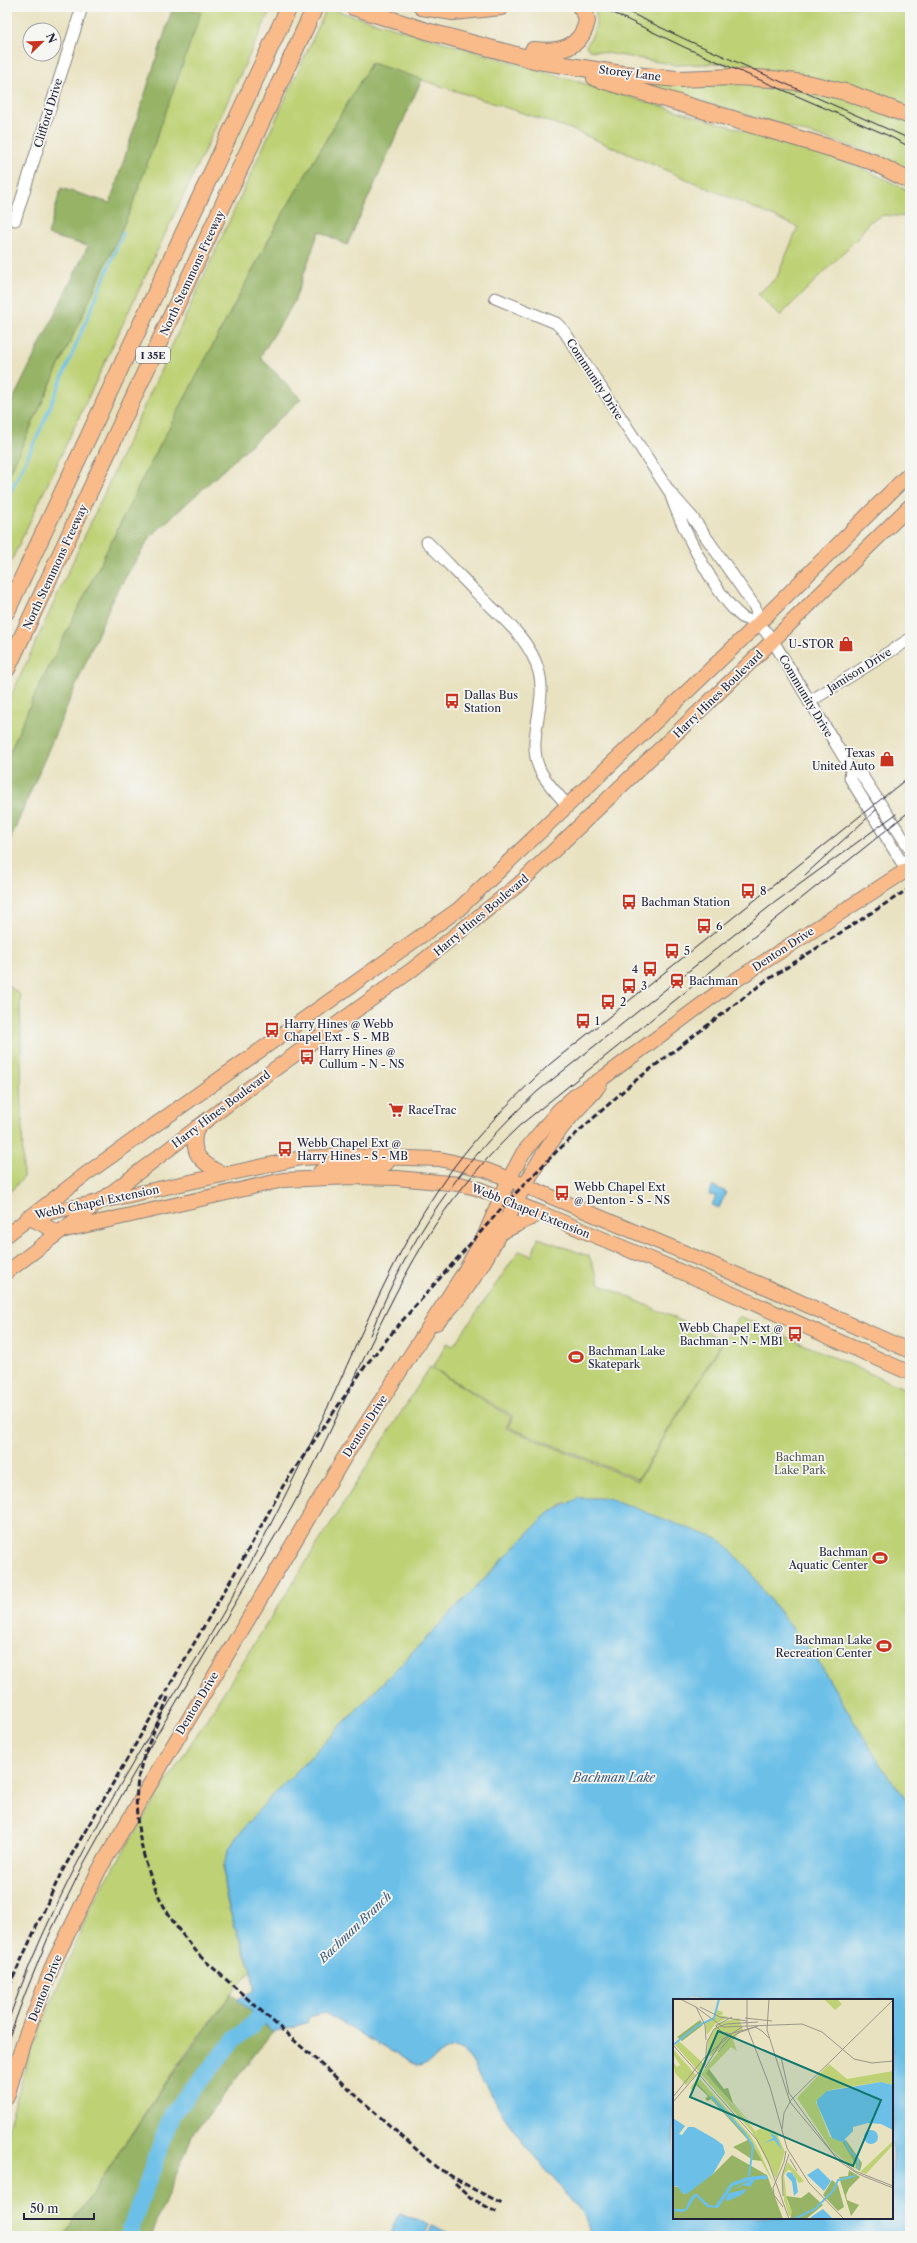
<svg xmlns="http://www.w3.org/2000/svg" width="917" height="2243" viewBox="0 0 917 2243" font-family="'Libre Caslon Text',serif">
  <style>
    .green { fill: #bed175; stroke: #707a58 }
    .forest { fill: #96b366; stroke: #5c6a50 }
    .water { fill: #6cc0e8; stroke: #477192; fill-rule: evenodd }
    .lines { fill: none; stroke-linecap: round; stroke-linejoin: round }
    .stream { stroke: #6cc0e8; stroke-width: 3 }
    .river { stroke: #6cc0e8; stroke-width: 17 }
    .minor-casing { stroke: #86827e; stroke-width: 13 }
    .major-casing { stroke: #86827e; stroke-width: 16 }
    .highway-casing { stroke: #86827e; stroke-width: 18 }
    .minor { stroke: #fff; stroke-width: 11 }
    .major { stroke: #fabb8b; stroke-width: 14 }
    .highway { stroke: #fabb8b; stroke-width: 16 }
    .tram { stroke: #22223b; stroke-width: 1 }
    .rail { stroke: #22223b; stroke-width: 3; stroke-dasharray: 6 3; stroke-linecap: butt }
    .labels { text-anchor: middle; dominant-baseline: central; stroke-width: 3.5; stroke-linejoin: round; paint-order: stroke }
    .shield { fill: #f6f6f2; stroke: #626272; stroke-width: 1 }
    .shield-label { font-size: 10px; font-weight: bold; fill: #22223b }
    .street-label { font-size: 11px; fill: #22223b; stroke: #f6f6f2 }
    .poi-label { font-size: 11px; fill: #22223b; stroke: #f6f6f2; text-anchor: start }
    .park-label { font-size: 11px; fill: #51574c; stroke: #f6f6f2 }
    .water-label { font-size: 12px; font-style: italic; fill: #3c5978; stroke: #f6f6f2 }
    .inset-river { fill: none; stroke: #6cc0e8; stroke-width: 2 }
    .inset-road { fill: none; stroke: #99958b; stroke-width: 1 }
    .view { fill: #0f766e; fill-opacity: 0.15; stroke: #0f766e; stroke-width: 2 }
    .inset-edge { fill: none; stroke: #22223b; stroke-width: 2 }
  </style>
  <rect width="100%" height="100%" fill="#f6f6f2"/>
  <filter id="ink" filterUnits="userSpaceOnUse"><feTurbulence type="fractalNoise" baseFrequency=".025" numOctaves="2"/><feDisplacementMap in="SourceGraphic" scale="8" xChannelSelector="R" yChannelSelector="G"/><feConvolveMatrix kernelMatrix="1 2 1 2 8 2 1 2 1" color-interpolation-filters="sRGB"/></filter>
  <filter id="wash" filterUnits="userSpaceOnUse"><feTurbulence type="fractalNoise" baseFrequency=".012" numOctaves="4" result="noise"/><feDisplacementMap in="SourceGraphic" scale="16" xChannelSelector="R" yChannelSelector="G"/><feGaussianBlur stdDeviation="0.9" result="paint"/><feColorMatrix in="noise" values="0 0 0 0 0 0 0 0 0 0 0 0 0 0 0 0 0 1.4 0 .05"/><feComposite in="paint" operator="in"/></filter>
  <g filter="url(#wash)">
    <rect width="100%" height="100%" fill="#e9e2c1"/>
    <path class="green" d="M183,7H272L7,570V479L131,209L200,13Z
      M594,7H910V172L895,163L864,150L647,85L648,83H728L727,63L677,65L589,50L586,46C594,34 600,22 594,7Z
      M327,8L794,145L857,166L910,191V219L908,217L884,215L869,222L857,239L780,316L758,294L777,277L798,227L568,128L371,63L277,224L148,468L32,701L7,758V705Z
      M7,984L20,995L23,1178L7,1195Z
      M538,1238L589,1256L600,1284L723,1340L638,1479L508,1427L513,1416L433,1368L447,1343L453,1346L519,1251L532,1256Z
      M739,1316L910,1391V1804L883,1769L817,1660L763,1591L751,1572L565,1503L547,1514L255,1814C244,1828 230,1843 225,1861C218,1895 241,1940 251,1971C180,2052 124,2147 64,2236H7L8,2127L29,2056L92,1904L145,1816L430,1367L511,1417L506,1428L638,1481Z"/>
    <path class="forest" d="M173,7H183L201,13L131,209L7,479V412L88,246L48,235L61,188L110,203Z
      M371,63L422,79L347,245L319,231L294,302L260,357L301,399L151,536L114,596L7,847V758L32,701L148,468L277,224Z
      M232,1993L272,2032L192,2136L151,2236H64L159,2093Z"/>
    <path class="water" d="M713,1186L726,1192L719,1208L712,1205L716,1196L709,1195Z
      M579,1498H608L720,1540L751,1572L763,1591L817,1660L883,1769L910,1804V2236H592L581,2211L523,2143L501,2112L471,2060L462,2050C446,2042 432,2066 417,2066L324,2013L309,2017L307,2023L272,2032L238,2000L254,1990C253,1973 247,1958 241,1942C232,1920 220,1885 225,1861C229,1843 244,1828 255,1814L547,1514ZM674,2000H892V2218H674Z
      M399,2213L429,2225L424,2236H389Z
      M432,2226L457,2236H428Z"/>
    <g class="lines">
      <path class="stream" d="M7,499L39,433L123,233"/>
      <path class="river" d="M128,2236L172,2114L233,2041L276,2004"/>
    </g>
  </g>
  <g filter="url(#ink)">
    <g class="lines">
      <g class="minor-casing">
        <path id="minor" d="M15,220L82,7
          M495,298L556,323L564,331L669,491L692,517L755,607L759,623L773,641L851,769L850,778L910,876
          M671,496C682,527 716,597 742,617C746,620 754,621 759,623
          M427,542C444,559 461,577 478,594C500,616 529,638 538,669C549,702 526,736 539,768C545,782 558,794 568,806
          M809,702L910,639
          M851,769L859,771L910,849"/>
      </g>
      <g class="major-casing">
        <path id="major" d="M197,1127C189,1153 200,1162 222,1174
          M321,1178L320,1172L325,1168L381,1167L387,1163
          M33,1216L301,1158L343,1156L440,1159L486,1170L509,1179L771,1289L910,1351
          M28,1217L57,1232L283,1180L352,1177L397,1178L459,1184L476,1188L541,1213L717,1287L910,1373
          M502,1232L541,1213
          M7,1235L86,1174L459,909L759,623L910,473
          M7,1272L261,1079L413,969L518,885L757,656L910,506
          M436,1323C488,1275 508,1207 546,1150C556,1135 567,1120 580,1107C589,1097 597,1091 602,1079
          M7,2097L23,2043L54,1962L99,1870L344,1458L465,1271L484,1237L509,1179L523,1153L558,1111L577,1094L603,1078L728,985L910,868"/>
      </g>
      <g class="highway-casing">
        <path id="highway" d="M353,7L430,32L538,61L622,74L678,79L734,77L773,79L811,84L849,93L910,116
          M422,7L453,12L501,7
          M533,50C558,53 581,49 587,21L585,13L580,7
          M595,78L830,148L873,162L910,181
          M7,611L289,7
          M7,669L315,7"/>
      </g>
      <use href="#minor" class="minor"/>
      <use href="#major" class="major"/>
      <use href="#highway" class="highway"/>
      <path class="tram" d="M601,7L684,47L887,135L910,147
        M618,7L687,40L910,139
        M805,875L876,810
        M370,1335C409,1237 460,1163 538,1091L774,903L896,814
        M7,2024C38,1936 80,1854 127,1773C163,1710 204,1650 238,1586C272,1524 303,1460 333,1396C365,1326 395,1253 439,1188C470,1141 509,1102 550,1064L910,776
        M7,2043L25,1994L50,1933L84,1863L133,1775L291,1509C342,1416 377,1315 435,1225C459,1189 488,1156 519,1126L910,811"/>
      <path class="rail" d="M168,1697C159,1722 142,1753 138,1780C131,1827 148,1884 174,1923C182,1935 192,1946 201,1957L436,2167L475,2190L502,2203
        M7,1995L12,1980L61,1873L247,1552L283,1486L366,1365L401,1322L508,1201L556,1152L631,1084L764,982L910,888
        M455,2183L471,2198L498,2213"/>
    </g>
  </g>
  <defs>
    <g id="shop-bare" transform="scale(1.2)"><path d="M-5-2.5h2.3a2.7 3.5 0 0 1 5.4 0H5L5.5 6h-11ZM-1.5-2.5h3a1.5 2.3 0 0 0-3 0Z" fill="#c8321e" stroke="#f6f6f2" stroke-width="2.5" paint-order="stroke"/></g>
    <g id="bus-bare" transform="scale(1.2)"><path d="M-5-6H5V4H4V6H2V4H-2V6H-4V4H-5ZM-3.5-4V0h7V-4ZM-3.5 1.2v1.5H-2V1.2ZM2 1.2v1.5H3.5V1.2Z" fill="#c8321e" stroke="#f6f6f2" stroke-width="2.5" paint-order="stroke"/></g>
    <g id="station-bare" transform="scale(1.2)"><path d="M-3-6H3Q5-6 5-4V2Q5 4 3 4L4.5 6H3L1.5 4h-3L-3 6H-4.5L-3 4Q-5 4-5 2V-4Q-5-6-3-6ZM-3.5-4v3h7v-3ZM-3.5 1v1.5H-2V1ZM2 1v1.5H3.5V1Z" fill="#c8321e" stroke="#f6f6f2" stroke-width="2.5" paint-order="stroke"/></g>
    <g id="supermarket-bare" transform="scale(1.2)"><path d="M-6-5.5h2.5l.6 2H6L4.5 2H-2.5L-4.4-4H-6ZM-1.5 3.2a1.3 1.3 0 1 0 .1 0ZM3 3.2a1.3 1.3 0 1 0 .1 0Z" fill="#c8321e" stroke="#f6f6f2" stroke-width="2.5" paint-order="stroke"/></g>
    <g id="stadium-bare" transform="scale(1.2)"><path d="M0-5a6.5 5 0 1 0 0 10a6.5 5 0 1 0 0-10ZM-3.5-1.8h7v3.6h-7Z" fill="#c8321e" stroke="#f6f6f2" stroke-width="2.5" paint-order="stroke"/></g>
  </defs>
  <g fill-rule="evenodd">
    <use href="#shop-bare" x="846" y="644"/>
    <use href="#bus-bare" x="452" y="701"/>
    <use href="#shop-bare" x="887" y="759"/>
    <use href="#bus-bare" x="748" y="891"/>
    <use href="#bus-bare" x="629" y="902"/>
    <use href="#bus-bare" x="704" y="926"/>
    <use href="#bus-bare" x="672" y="951"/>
    <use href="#bus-bare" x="650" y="969"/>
    <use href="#station-bare" x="677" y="981"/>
    <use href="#bus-bare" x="629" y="986"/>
    <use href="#bus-bare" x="608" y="1002"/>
    <use href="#bus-bare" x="583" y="1021"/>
    <use href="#bus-bare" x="272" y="1030"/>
    <use href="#bus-bare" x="307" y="1057"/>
    <use href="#supermarket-bare" x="396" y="1110"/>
    <use href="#bus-bare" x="285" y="1149"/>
    <use href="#bus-bare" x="562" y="1193"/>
    <use href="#bus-bare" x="795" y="1334"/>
    <use href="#stadium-bare" x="576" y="1357"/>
    <use href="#stadium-bare" x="880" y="1558"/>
    <use href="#stadium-bare" x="884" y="1646"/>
  </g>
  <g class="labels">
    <rect class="shield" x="136" y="347" width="34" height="16" rx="3"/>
    <g class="shield-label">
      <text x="153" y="355">I 35E</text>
    </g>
    <g class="street-label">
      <text transform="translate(630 73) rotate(7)">Storey Lane</text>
      <text transform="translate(48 113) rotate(-73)">Clifford Drive</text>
      <text transform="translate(192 273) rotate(-65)">North Stemmons Freeway</text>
      <text transform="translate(595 379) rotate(57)">Community Drive</text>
      <text transform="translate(55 567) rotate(-65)">North Stemmons Freeway</text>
      <text transform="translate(859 670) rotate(-32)">Jamison Drive</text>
      <text transform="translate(718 694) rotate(-44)">Harry Hines Boulevard</text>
      <text transform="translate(806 696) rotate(59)">Community Drive</text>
      <text transform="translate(481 915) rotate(-40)">Harry Hines Boulevard</text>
      <text transform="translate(783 949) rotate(-33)">Denton Drive</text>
      <text transform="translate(221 1109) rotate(-37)">Harry Hines Boulevard</text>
      <text transform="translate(97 1202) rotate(-12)">Webb Chapel Extension</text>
      <text transform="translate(531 1211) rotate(22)">Webb Chapel Extension</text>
      <text transform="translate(365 1426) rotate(-57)">Denton Drive</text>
      <text transform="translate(197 1703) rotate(-59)">Denton Drive</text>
      <text transform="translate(45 1988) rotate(-68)">Denton Drive</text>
    </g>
    <g class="poi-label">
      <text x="834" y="644" text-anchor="end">U-STOR</text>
      <text x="464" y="695">Dallas Bus<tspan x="464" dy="13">Station</tspan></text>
      <text x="875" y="753" text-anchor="end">Texas<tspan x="875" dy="13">United Auto</tspan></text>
      <text x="760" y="891">8</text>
      <text x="641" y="902">Bachman Station</text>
      <text x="716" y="926">6</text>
      <text x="684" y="951">5</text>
      <text x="638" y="969" text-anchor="end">4</text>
      <text x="689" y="981">Bachman</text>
      <text x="641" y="986">3</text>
      <text x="620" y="1002">2</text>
      <text x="595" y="1021">1</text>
      <text x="284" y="1024">Harry Hines @ Webb<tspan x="284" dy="13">Chapel Ext - S - MB</tspan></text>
      <text x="319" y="1051">Harry Hines @<tspan x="319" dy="13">Cullum - N - NS</tspan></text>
      <text x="408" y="1110">RaceTrac</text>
      <text x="297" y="1143">Webb Chapel Ext @<tspan x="297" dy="13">Harry Hines - S - MB</tspan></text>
      <text x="574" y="1187">Webb Chapel Ext<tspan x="574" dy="13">@ Denton - S - NS</tspan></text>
      <text x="783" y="1328" text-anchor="end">Webb Chapel Ext @<tspan x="783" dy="13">Bachman - N - MB1</tspan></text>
      <text x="588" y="1351">Bachman Lake<tspan x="588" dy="13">Skatepark</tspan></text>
      <text x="868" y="1552" text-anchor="end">Bachman<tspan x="868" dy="13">Aquatic Center</tspan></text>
      <text x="872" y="1640" text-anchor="end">Bachman Lake<tspan x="872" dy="13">Recreation Center</tspan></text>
    </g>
    <g class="park-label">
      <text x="800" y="1457">Bachman<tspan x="800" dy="13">Lake Park</tspan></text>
    </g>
    <g class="water-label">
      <text x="614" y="1777">Bachman Lake</text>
      <text transform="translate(355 1927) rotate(-44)">Bachman Branch</text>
    </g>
  </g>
  <g transform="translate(673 1999)">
    <rect width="220" height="220" fill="#e9e2c1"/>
    <path d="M164,0L169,5L162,11L152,1ZM44,11L50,13L49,16H45L56,18L42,25L34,36L32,24L40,19ZM66,19L70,31L38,57L34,56L35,41L45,24ZM65,36L60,41L64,52L58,48L33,74L84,134L83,132L90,128L103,133L112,153L103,180L79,133L28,75L55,41ZM6,42L31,65L26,73L2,46ZM0,50L23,76L13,86L2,74L0,63L4,68L7,66L0,55ZM156,65L174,80L220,72V86L208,83L162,90L154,92L143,103L157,138L168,141L183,166L181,170L158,150L124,99ZM25,78L77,136L86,151L101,185L74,137L24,85L19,91L17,89ZM220,142V146L193,175L187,173ZM115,163L131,182L126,184L117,171H115L111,176L114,202L119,213V216L116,217L111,201L109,181L110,173Z" fill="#bed175"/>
    <path d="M27,21L30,26L9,42L4,38ZM36,70L51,90L55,89L60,104L87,135L42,85L33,74ZM24,84L74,137L89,162L80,161L60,148L75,141L38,100L35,102L32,100L35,97L23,86ZM173,141L189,164L187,172L182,169L183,166L169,143ZM59,156L94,176L110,220H0V187L6,188L11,195L40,175ZM176,171L187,178L176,189L173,196L174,201L186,206L178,217L166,178L175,177ZM159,181L165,186L171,208L165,212L150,196ZM136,193L150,206L133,220H117L119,213L113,197L128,199Z" fill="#96b366"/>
    <path d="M208,83L220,86V131L208,125L195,124L180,128V132L169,143L159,139L144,105V101L154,92ZM0,119L12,127L6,135L9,136L15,128H21L42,140L50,146L52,154L40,175L14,195L9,194L4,187H0ZM191 138a7 7 0 1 1 14 0a7 7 0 1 1-14 0ZM97,134L103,137L109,151L101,141L91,144L100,139ZM145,169L158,182L151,192L134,176ZM115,173L119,174L123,180L125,193L121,197L119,183L113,176ZM93,176L95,180L82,181L77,188L71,186L58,191L78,181L60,187L45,209L34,208L23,197L14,211L9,213L0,212V210H12L18,198L23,194L36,206L42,207L58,184L74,178ZM74,190L70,195L55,202L52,201L56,194ZM150,210L160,220H138V218Z" fill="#6cc0e8"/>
    <path class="inset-river" d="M0,46L24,27L41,19L46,0M38,97L71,133L80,147L76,177M170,139L176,151L185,160V170M121,220L142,210L160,192L165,181L182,177"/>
    <path class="inset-road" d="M7,0L23,8L50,28L129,25L149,33L181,60L199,64L220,62M74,0V28L97,88L114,149L136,184L171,220M96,0L94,31L117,103L166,162L185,175L220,189M23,8L32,26L33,41M27,8L47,18L74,22M72,19L99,22M42,27L59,18M43,27L49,33L58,35M65,34L85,27M0,46L84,141L95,162L116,220M45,53L57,39L67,33M108,58L116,94L159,153L182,172L220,187M32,69L50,40L69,28M0,98L32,58L60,34L82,28L89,32L96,39M0,103L32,66L34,43L41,30L53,25L85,23M109,130L111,114L118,101L220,1M117,160L124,172M110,197L109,177L116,155M110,208L101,196L100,189L111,163L113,152"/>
    <path class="view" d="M45,32L208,101L180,167L17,98Z"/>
    <rect width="220" height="220" class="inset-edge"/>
  </g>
  <rect width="917" height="2243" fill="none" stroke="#f6f6f2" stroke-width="24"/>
  <g transform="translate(42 42) rotate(67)"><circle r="19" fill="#f6f6f2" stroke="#a1a1a9"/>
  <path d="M0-3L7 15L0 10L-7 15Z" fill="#c8321e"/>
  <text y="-6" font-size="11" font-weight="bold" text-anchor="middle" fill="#22223b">N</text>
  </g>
  <path d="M24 2213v6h70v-6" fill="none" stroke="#22223b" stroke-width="2"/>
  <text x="30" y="2213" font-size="12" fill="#22223b" stroke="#f6f6f2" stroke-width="3" paint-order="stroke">50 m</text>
</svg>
